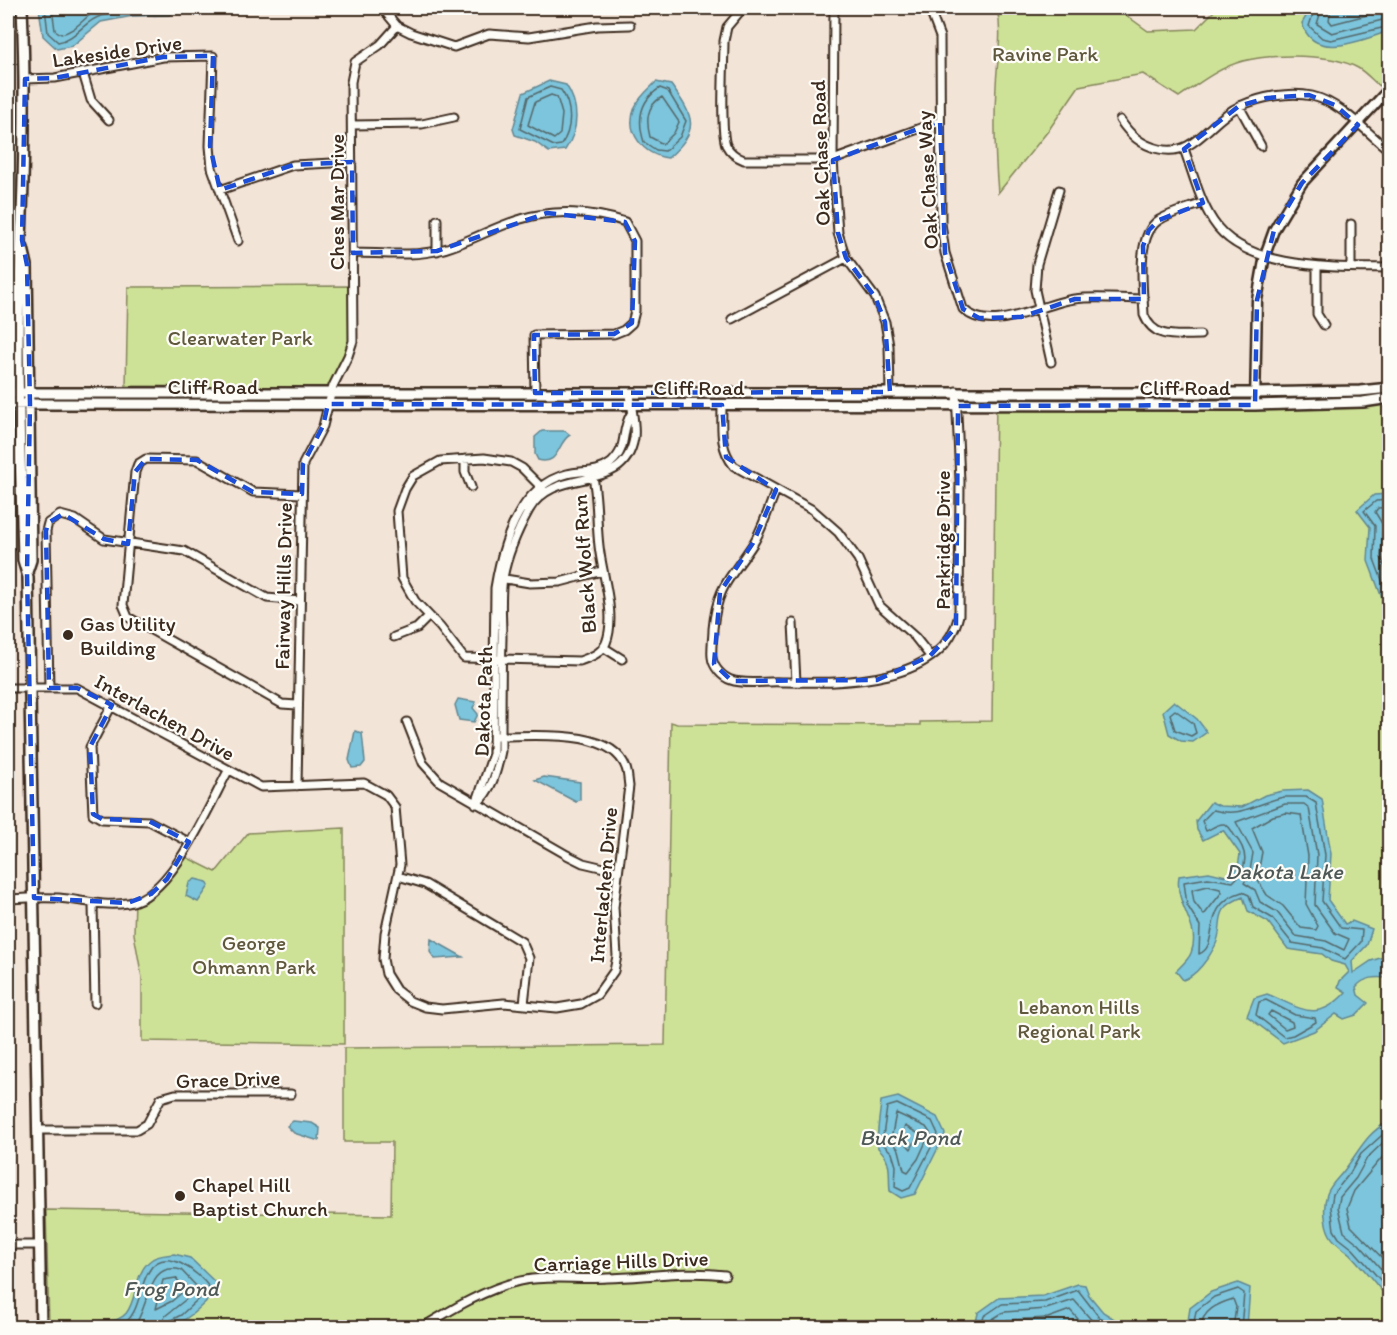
<svg xmlns="http://www.w3.org/2000/svg" width="1397" height="1335" viewBox="0 0 1397 1335" font-family="Itim,sans-serif">
  <style>
    .green { fill: #cee297; stroke: #84865a; stroke-width: 1.5 }
    .water { fill: #7cc5dd; stroke: #628791; stroke-width: 1.5 }
    .lines { fill: none; stroke-linecap: round; stroke-linejoin: round }
    .shore { stroke: #55686a; stroke-width: 1.5 }
    .minor-casing { stroke: #3b2a1e; stroke-width: 11 }
    .tertiary-casing { stroke: #3b2a1e; stroke-width: 13 }
    .secondary-casing { stroke: #3b2a1e; stroke-width: 14 }
    .minor { stroke: #fdfcf7; stroke-width: 7 }
    .tertiary { stroke: #fdfcf7; stroke-width: 8 }
    .secondary { stroke: #fdfcf7; stroke-width: 9 }
    .marked { fill: none; stroke: #1d4ed8; stroke-width: 4.5; stroke-dasharray: 12 8; stroke-linejoin: round }
    .poi-dot { fill: #3b2a1e; stroke: #fdfcf7; stroke-width: 2 }
    .labels { text-anchor: middle; dominant-baseline: central; stroke-width: 4.5; stroke-linejoin: round; paint-order: stroke }
    .street-label { font-size: 21px; fill: #3b2a1e; stroke: #fdfcf7 }
    .park-label { font-size: 21px; fill: #60583c; stroke: #fdfcf7 }
    .poi-label { font-size: 21px; fill: #3b2a1e; stroke: #fdfcf7; text-anchor: start }
    .water-label { font-size: 22px; font-style: italic; fill: #4e5857; stroke: #fdfcf7 }
  </style>
  <rect width="100%" height="100%" fill="#f3e4d8"/>
  <filter id="ink" filterUnits="userSpaceOnUse"><feTurbulence type="fractalNoise" baseFrequency=".0167" numOctaves="2"/><feDisplacementMap in="SourceGraphic" scale="12" xChannelSelector="R" yChannelSelector="G"/><feConvolveMatrix kernelMatrix="1 2 1 2 8 2 1 2 1" color-interpolation-filters="sRGB"/></filter>
  <g filter="url(#ink)">
    <path class="green" d="M997,8H1116L1148,31L1196,29L1217,8H1389V70L1379,86C1372,80 1365,72 1358,68C1331,53 1273,54 1243,61C1220,67 1199,83 1179,97L1143,74L1079,86L1048,131L998,193C995,158 994,122 996,86C997,59 1003,35 997,8Z
      M353,286V341L333,386L319,388L126,386L128,287Z
      M1389,385V1327H49L46,1210L391,1215L392,1142H344V1048L665,1045L671,722L677,724L920,725V722L992,721L996,398L1139,394L1306,399Z
      M344,828V1044L142,1041V978L134,934L135,900L155,891L182,855L216,872L248,833Z"/>
    <path class="water" d="M39,8H184L169,15L133,16L101,22L72,46L57,49L43,36Z
      M1311,8H1389V31C1364,39 1313,63 1302,23Z
      M549,81L566,85C579,104 580,129 565,150L549,152L535,142L515,135L513,129L523,93Z
      M656,82L671,85C694,117 701,129 668,158C644,155 624,133 635,107C639,97 649,89 656,82Z
      M542,431H565L570,435C557,442 560,466 538,460L535,454V437Z
      M1389,494H1390L1389,641L1382,628V598L1368,561L1370,527L1357,510L1374,495Z
      M458,699L476,702L473,708L478,714L474,722L459,720L455,705Z
      M1174,701L1197,719L1207,732L1193,742L1181,741L1169,734L1163,711Z
      M355,731L362,733L365,762L361,767L352,768L349,760Z
      M544,777L580,782V799L576,802L535,780Z
      M1308,790L1322,799L1331,854L1328,900L1345,924L1352,921L1372,929L1367,945L1352,961L1353,973L1371,961L1389,955V979C1378,976 1364,977 1356,987L1358,995L1368,1003L1356,1015L1344,1019L1336,1014L1314,1031L1283,1043L1247,1016L1254,998L1267,994C1300,1007 1316,1025 1346,992L1338,987L1340,981L1349,972L1345,965L1331,961L1322,954L1288,949L1268,922L1248,911L1243,897C1210,909 1226,925 1215,946C1209,958 1196,976 1183,980L1176,971C1181,966 1189,959 1191,953C1202,925 1174,907 1179,876L1209,872L1230,877L1238,867L1240,854L1223,830L1203,840L1197,830L1196,821L1211,802L1220,806L1242,807L1265,795L1283,791Z
      M195,879L207,882L209,886L198,902L186,896L189,883Z
      M431,939L463,957L435,959L430,952Z
      M898,1097L937,1117L945,1134L915,1194L901,1198L890,1191C888,1173 893,1161 878,1148C876,1132 880,1117 881,1101Z
      M293,1121L312,1123L320,1128L319,1141L294,1133L287,1126Z
      M1389,1121V1300C1377,1285 1364,1269 1350,1254C1343,1248 1335,1244 1330,1235C1324,1224 1323,1205 1327,1194C1331,1183 1340,1177 1346,1168C1361,1148 1366,1134 1389,1121Z
      M174,1254L190,1258L216,1283V1292C203,1304 189,1320 172,1326C158,1332 110,1328 93,1327L100,1321C145,1325 126,1279 151,1260C157,1255 167,1255 174,1254Z
      M1238,1283L1250,1288L1247,1327H1187L1190,1308L1211,1292Z
      M1078,1284L1085,1285L1089,1295L1103,1312L1127,1327H975L978,1313L999,1298L1043,1296Z"/>
    <g class="lines">
      <path class="shore" d="M45,8L48,33L58,42C76,39 85,20 101,16C125,10 149,13 172,8
        M52,8L55,30L61,34C79,31 87,10 106,8
        M1315,8L1309,26L1322,38L1331,40L1390,26
        M1322,8L1317,24L1332,33L1390,18
        M1331,8L1329,20L1332,24L1390,9
        M550,87L561,90C572,105 573,129 561,145L554,146L520,129L528,97Z
        M660,88L668,91L686,121L680,137L665,151L656,150L644,142C637,120 639,101 660,88Z
        M551,95L557,97L562,114L560,134L554,139L528,125L535,102Z
        M662,97L679,122L674,133L663,144L650,137C646,121 646,106 662,97Z
        M1390,500L1376,501L1364,511L1375,526L1374,559L1388,596L1390,628
        M1390,507L1378,508L1375,512L1383,525L1381,557L1390,581
        M1175,710L1193,723L1196,733L1191,736L1175,730L1170,714Z
        M1284,797H1306L1316,803L1325,855L1322,901L1341,928L1362,930L1361,942L1345,959L1323,948L1292,943L1272,918L1253,907L1249,895L1242,892C1199,905 1221,946 1199,954L1200,926L1187,905L1184,882L1208,878L1233,882C1249,867 1248,851 1234,835C1232,831 1228,825 1224,824C1218,823 1211,829 1206,831L1202,821L1213,810C1244,818 1255,803 1284,797Z
        M1285,804H1304L1309,808L1317,855L1315,905L1335,933L1349,939L1344,950L1326,941L1296,936L1277,912L1260,902L1255,890L1244,883L1250,871L1253,853L1236,822Z
        M1286,813L1301,815L1308,856L1306,904L1318,926L1316,930L1301,928L1283,906L1267,895L1257,879L1262,852L1252,828L1273,816Z
        M1208,886L1220,889L1222,892L1204,915L1194,902L1192,890Z
        M1266,1000L1295,1015L1315,1018L1316,1022L1293,1035L1284,1037L1256,1015L1259,1002Z
        M1271,1011L1292,1022L1293,1026L1285,1029L1268,1015Z
        M897,1104L932,1121L938,1134L910,1188L903,1191L895,1187L896,1166L892,1153L884,1145L883,1136L887,1107Z
        M896,1113L926,1127L930,1133L918,1159L908,1172L904,1170L899,1150L891,1140Z
        M905,1126L919,1134L911,1149L900,1137Z
        M1390,1128L1361,1154L1350,1173L1333,1194L1331,1207L1334,1230L1339,1238L1353,1249L1390,1291
        M1390,1136L1367,1158L1356,1178L1340,1197L1338,1207L1344,1232L1359,1244L1390,1279
        M1390,1148L1354,1191L1347,1208L1351,1226L1390,1266
        M176,1278L185,1290L172,1301L156,1309L163,1280Z
        M119,1328C142,1313 137,1290 149,1271C165,1244 199,1273 210,1288L181,1315L171,1320L169,1328
        M133,1328C151,1306 146,1261 181,1270L199,1289L165,1316L161,1328
        M981,1328L984,1316L1002,1304L1045,1302L1078,1290L1099,1317L1120,1328
        M989,1328L991,1320L1004,1312L1046,1309L1074,1300L1094,1323L1103,1328
        M998,1328L1007,1320L1048,1318L1070,1310L1086,1328
        M1193,1328L1196,1311L1214,1297L1238,1289L1244,1293L1241,1328
        M1200,1328C1203,1310 1217,1304 1233,1299L1236,1307L1233,1328"/>
      <g class="minor-casing">
        <path id="minor" d="M382,8L397,26L411,33L454,47L489,34L529,37L597,26L630,25
          M743,8L727,27L724,41C724,62 720,129 726,145C730,153 736,157 744,160H833L940,121
          M834,8L833,160L838,233L846,258L875,297L885,322L889,346L890,392
          M929,8L940,37L941,223L945,253L963,309C991,336 1042,303 1074,299C1096,296 1121,299 1144,299
          M83,73L91,100L109,120
          M25,79L55,78L163,57L213,56L210,146L212,168L238,241
          M1239,106L1261,146
          M1120,120C1130,135 1141,145 1159,149C1195,158 1210,119 1240,106C1260,97 1290,91 1312,96C1342,103 1366,132 1390,151
          M352,125L422,124L454,117
          M1184,149C1193,173 1199,199 1213,221C1245,271 1338,267 1390,268
          M220,190L293,165L352,162
          M437,220V251
          M1351,224V267
          M353,253C381,253 413,257 440,250C468,243 493,227 521,219C553,209 594,211 625,222L635,241V311L632,323L624,330L614,334L534,335L535,393
          M1317,268V314L1324,325
          M732,319L846,258
          M1200,335C1177,335 1154,340 1144,315C1143,289 1135,235 1159,220C1172,212 1190,208 1203,203
          M1051,362L1035,290L1037,264L1059,190
          M722,405C722,428 719,448 734,466L813,510L838,532L858,559L879,605L915,637L930,656
          M465,459V472L471,487
          M776,490C769,507 763,528 753,544C731,578 717,585 713,629C713,638 711,648 712,657C713,667 722,677 731,680C744,685 767,681 781,682C838,683 942,687 959,615L960,481L956,391
          M545,491L522,468L511,462L484,458L440,461L413,476L405,489L397,511L402,578L415,601L440,627L464,658L580,661C590,657 601,654 606,643C617,615 602,575 599,546C596,521 598,497 592,472
          M499,578L530,583L560,582L602,571
          M793,623L796,682
          M394,637L417,628L428,617
          M603,647L622,659
          M8,688H77L261,787L364,783L386,795L395,807L400,865L385,933L383,959L386,974L396,990L410,1001L425,1007L442,1009L504,1003L557,1008L581,1004L597,995L614,971L617,956L614,907L629,786C628,780 628,773 626,768C611,726 529,737 494,736
          M49,688L46,531L48,523L60,515L75,519L104,539L184,551L267,598L300,601
          M112,705L90,747L93,814L102,819L149,821L189,842
          M297,705L282,704L128,617L123,605L135,472L138,464L146,459L197,460L253,492L302,494
          M407,722L423,763L440,782L567,855L583,863L617,871
          M297,786L303,464L323,426L333,386L348,356L353,341L351,82L355,62L380,45L397,26
          M476,804C492,791 497,771 501,751C501,713 501,675 502,637C502,618 500,597 503,578C507,556 518,530 529,510C556,463 624,497 634,438C636,423 631,408 630,393
          M476,804L493,754L495,588C502,545 519,486 567,474C582,470 597,474 611,463C629,447 620,431 631,414
          M398,876L425,884L522,942L529,958L524,1004
          M8,899C24,898 42,897 59,898C82,900 103,907 128,903C171,897 208,808 228,771
          M93,905L95,1003
          M38,1130H137L147,1124L161,1098L175,1094H291
          M8,1245H40
          M421,1328C451,1310 485,1289 520,1281C548,1275 578,1280 607,1278C647,1277 685,1270 725,1275"/>
      </g>
      <g class="tertiary-casing">
        <path id="tertiary" d="M1255,405L1257,300L1265,255L1274,230L1302,183L1390,88"/>
      </g>
      <g class="secondary-casing">
        <path id="secondary" d="M22,8C26,93 24,178 20,263C15,362 21,462 23,560L28,577L41,1328
          M23,248L27,265L31,560L27,572
          M8,393H1255L1360,391L1390,388
          M8,404L1255,405L1363,402L1390,398"/>
      </g>
      <use href="#minor" class="minor"/>
      <use href="#tertiary" class="tertiary"/>
      <use href="#secondary" class="secondary"/>
    </g>
  </g>
  <path class="marked" d="M213,56L210,146L220,190L293,165L352,162L353,253L437,251L547,213L625,222L635,241L632,323L614,334L534,335L535,393L890,392L885,322L875,297L846,258L838,233L833,160L940,121L945,253L963,309L979,318L1021,317L1075,299H1144L1143,246L1149,230L1159,220L1203,203L1184,149L1239,106L1267,98L1309,95L1335,105L1358,125L1302,183L1274,230L1257,300L1255,405L958,406L956,627L930,656L877,680L732,681L714,664L720,592L753,543L776,490L726,457L722,405L328,404L323,426L303,464L302,494L253,492L197,460L146,459L135,472L128,544L104,539L63,514L48,523L46,531L49,688H77L112,705L90,747L93,814L102,819L149,821L189,842L167,879L151,894L128,903L34,898L27,573L30,404L27,265L22,240L25,79L55,78L163,57Z"/>
  <g class="poi-dot">
    <circle cx="68" cy="635" r="6"/>
    <circle cx="180" cy="1196" r="6"/>
  </g>
  <g class="labels">
    <g class="street-label">
      <text transform="translate(117 51) rotate(-8)">Lakeside Drive</text>
      <text transform="translate(820 153) rotate(-92)">Oak Chase Road</text>
      <text transform="translate(927 180) rotate(-93)">Oak Chase Way</text>
      <text transform="translate(336 202) rotate(-90)">Ches Mar Drive</text>
      <text x="213" y="386">Cliff Road</text>
      <text x="699" y="387">Cliff Road</text>
      <text x="1185" y="387">Cliff Road</text>
      <text transform="translate(942 540) rotate(-90)">Parkridge Drive</text>
      <text transform="translate(584 564) rotate(-94)">Black Wolf Run</text>
      <text transform="translate(283 586) rotate(-89)">Fairway Hills Drive</text>
      <text transform="translate(483 701) rotate(-88)">Dakota Path</text>
      <text transform="translate(165 717) rotate(29)">Interlachen Drive</text>
      <text transform="translate(603 885) rotate(-85)">Interlachen Drive</text>
      <text transform="translate(228 1079) rotate(-2)">Grace Drive</text>
      <text transform="translate(621 1261) rotate(-2)">Carriage Hills Drive</text>
    </g>
    <g class="park-label">
      <text x="1045" y="53">Ravine Park</text>
      <text x="240" y="337">Clearwater Park</text>
      <text x="254" y="942">George<tspan x="254" dy="24">Ohmann Park</tspan></text>
      <text x="1079" y="1006">Lebanon Hills<tspan x="1079" dy="24">Regional Park</tspan></text>
    </g>
    <g class="poi-label">
      <text x="80" y="623">Gas Utility<tspan x="80" dy="24">Building</tspan></text>
      <text x="192" y="1184">Chapel Hill<tspan x="192" dy="24">Baptist Church</tspan></text>
    </g>
    <g class="water-label">
      <text x="1284" y="871">Dakota Lake</text>
      <text x="910" y="1137">Buck Pond</text>
      <text x="171" y="1288">Frog Pond</text>
    </g>
  </g>
  <rect width="1397" height="1335" fill="none" stroke="#fdfcf7" stroke-width="30"/>
  <rect x="15" y="15" width="1367" height="1305" fill="none" stroke="#3b2a1e" stroke-width="2" filter="url(#ink)"/>
</svg>
